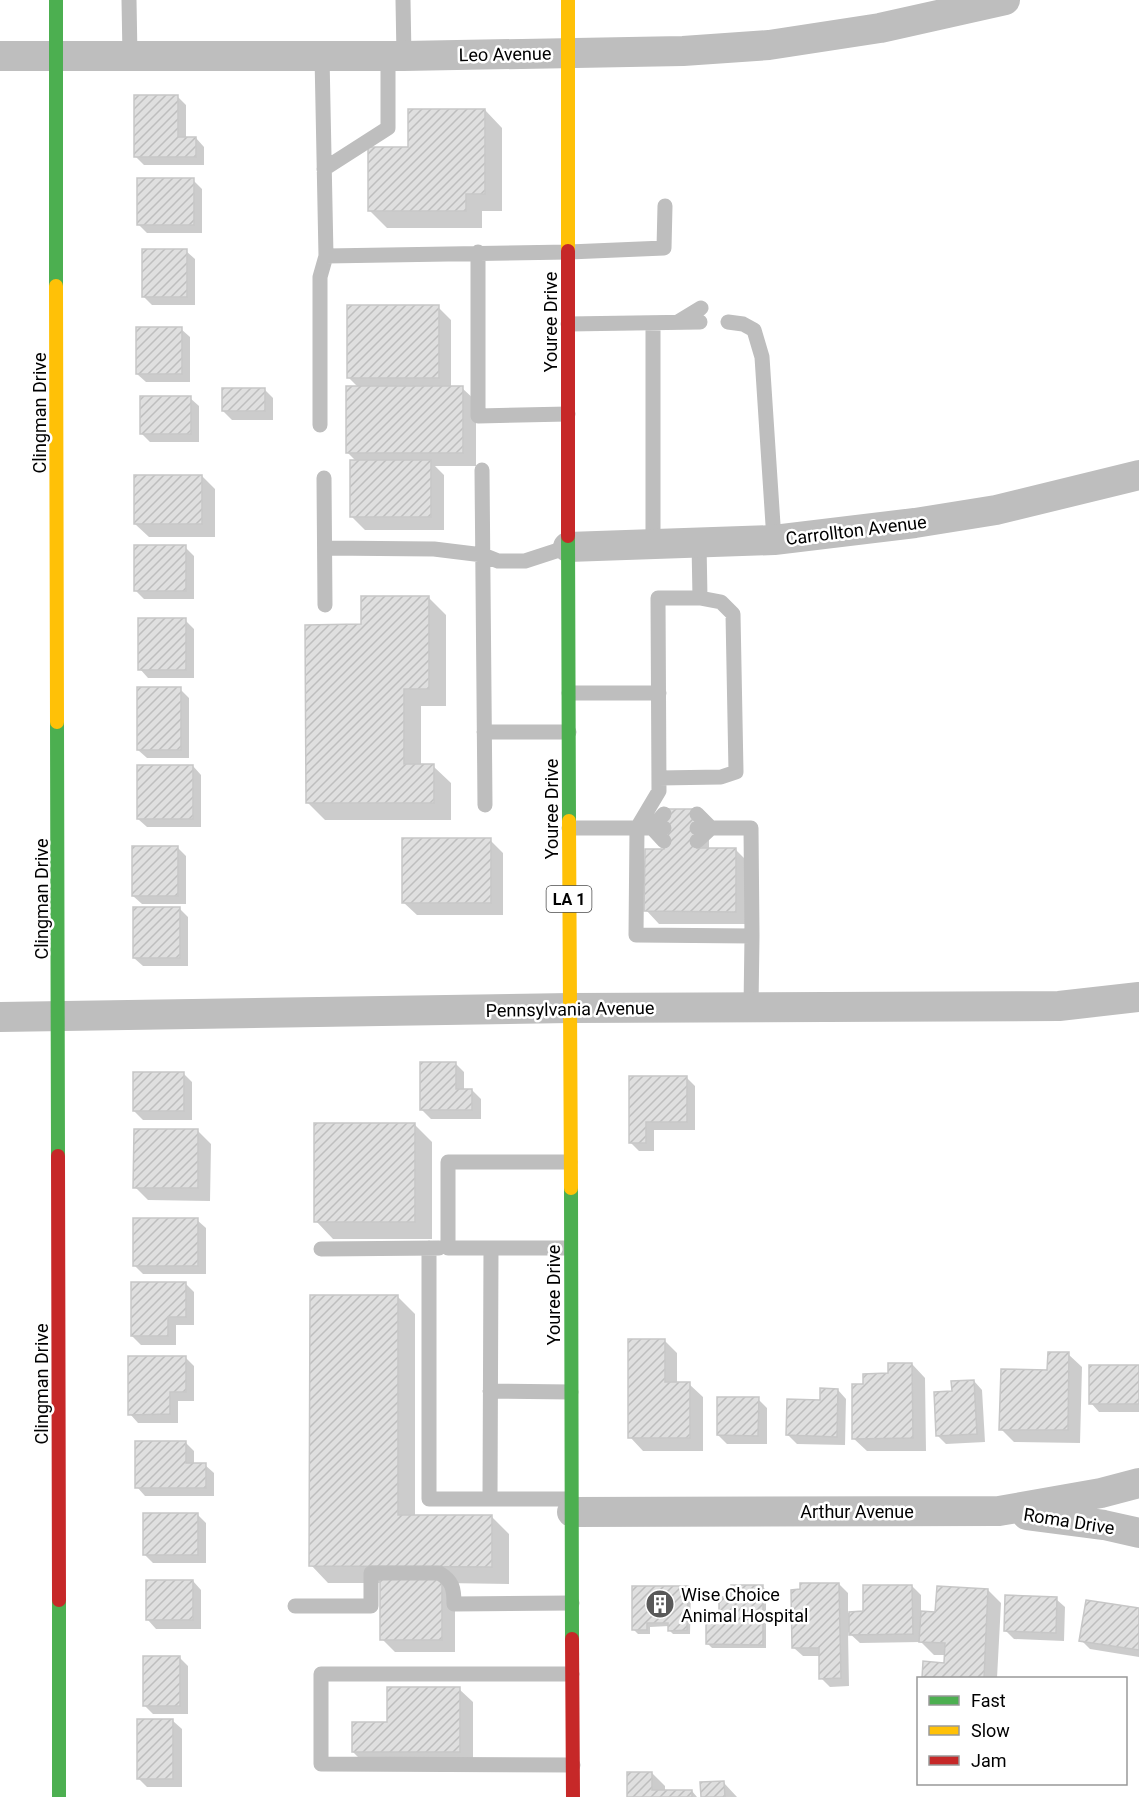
<svg xmlns="http://www.w3.org/2000/svg" width="1139" height="1797" viewBox="0 0 1139 1797" font-family="Roboto,sans-serif">
  <style>
    .shadow { fill: #0003 }
    .building { fill: url(#building-hatch); stroke: #c7c7c7; stroke-width: 1.5 }
    .lines { fill: none; stroke-linecap: round; stroke-linejoin: round }
    .lane { stroke: #bebebe; stroke-width: 15 }
    .street { stroke: #bebebe; stroke-width: 30 }
    .fast { stroke: #4caf50; stroke-width: 14 }
    .slow { stroke: #ffc107; stroke-width: 14 }
    .jam { stroke: #c62828; stroke-width: 14 }
    .labels { text-anchor: middle; dominant-baseline: central; stroke-width: 5; stroke-linejoin: round; paint-order: stroke }
    .shield { fill: #fff; stroke: #4c4c4c; stroke-width: 1.5 }
    .shield-label { font-size: 16px; font-weight: bold; fill: #000 }
    .street-label { font-size: 18px; fill: #000; stroke: #fff }
    .poi-label { font-size: 18px; fill: #000; stroke: #fff; text-anchor: start }
  </style>
  <defs>
    <pattern id="building-hatch" width="6" height="6" patternUnits="userSpaceOnUse" patternTransform="scale(1.5)"><rect width="6" height="6" fill="#dfdfdf"/><path d="M-1 1l2-2M0 6l6-6M5 7l2-2" fill="none" stroke="#bebebe"/></pattern>
  </defs>
  <rect width="100%" height="100%" fill="#fff"/>
  <path class="shadow" d="M177,96L186,105V138H196L204,147V165H144L135,156Z
    M485,110L502,128V211H482V228H387L369,210L409,149Z
    M193,180L202,189V233H147L138,224Z
    M186,251L195,259V305H152L143,296Z
    M438,307L451,320V388H462L476,401V466H435L444,475V530H365L352,517L357,462L347,452L359,388L349,378Z
    M181,329L190,337V382H146L137,374Z
    M265,390L273,398V420H232L223,411Z
    M190,398L199,406V442H150L141,433Z
    M202,476L215,489V537H149L135,524Z
    M185,547L194,556V599H144L135,590Z
    M428,597L446,615V706H421V766H433L451,783V820H325L307,802L363,626Z
    M185,620L194,629V678H148L140,669Z
    M180,689L189,698V758H147L138,750Z
    M193,766L201,775V827H147L138,819Z
    M709,824V850H736L749,863V924H659L646,910L666,850Z
    M490,840L503,853V915H417L403,902Z
    M177,847L186,856V904H142L133,896Z
    M179,908L188,917V966H143L134,958Z
    M455,1063L464,1072V1090H472L481,1099V1119H431L422,1110Z
    M183,1073L192,1082V1120H143L134,1111Z
    M630,1077H686L695,1086V1130H654V1151H639L630,1142Z
    M414,1124L432,1142V1239H333L316,1221Z
    M198,1131L211,1144L210,1201L148,1200L135,1187Z
    M197,1220L206,1228V1274H143L134,1265Z
    M185,1283L194,1292V1325H176V1345H141L132,1336Z
    M398,1297L415,1314V1517H492L509,1534V1584L444,1583L455,1594V1652H395L382,1639L381,1583H328L311,1565Z
    M664,1340L677,1353V1384H689L703,1397V1451H643L630,1437Z
    M1068,1354L1082,1367L1080,1443L1014,1442L1001,1429L1049,1371Z
    M185,1357L194,1366V1401H178V1423H138L130,1414Z
    M912,1364L925,1378L926,1451H867L853,1438L865,1385Z
    M1139,1366V1412H1099L1091,1403Z
    M974,1381L982,1390L985,1442L946,1444L937,1435L953,1392Z
    M838,1390L846,1399L845,1445L797,1444L788,1435L821,1401Z
    M758,1399L767,1408V1444H727L718,1435Z
    M185,1442L194,1451V1465H205L214,1473V1496H145L137,1487Z
    M197,1514L206,1523V1563H153L144,1554Z
    M193,1581L201,1590V1629H156L148,1620Z
    M839,1584L848,1593V1613H865L912,1586L921,1595V1612L937,1613L988,1590L1001,1603L997,1678H924L925,1663L945,1664V1655H934L921,1642L860,1643L848,1632L849,1686L830,1687L821,1678V1656H803L794,1648Z
    M762,1586L766,1590V1648H712L708,1644L732,1598Z
    M687,1587L691,1591L690,1634H673L669,1630V1626L650,1627V1634H638L634,1630Z
    M1056,1599L1065,1607L1064,1641L1014,1639L1005,1630Z
    M1139,1610V1657L1090,1649L1081,1640Z
    M179,1657L188,1666V1714H153L144,1705Z
    M459,1689L473,1702V1765H366L353,1752L388,1723Z
    M173,1721L182,1729V1787H147L138,1778Z
    M652,1773L665,1786V1791H692L697,1797H629Z
    M724,1783L737,1797H702Z"/>
  <path class="building" d="M134,95H178V137H196V157H134Z
    M408,109H485V194H466V211H368V147H408Z
    M137,178H194V225H137Z
    M142,249H187V297H142Z
    M347,305H439V378H347Z
    M136,327H182V374H136Z
    M346,386H463V453H346Z
    M222,388H265V411H222Z
    M140,396H191V434H140Z
    M350,460H431V517H350Z
    M134,475H202V524H134Z
    M134,545H186V591H134Z
    M361,596H429V689H404V764H434V803H306L305,625L361,624Z
    M138,618H186V670H138Z
    M137,687H181V750H137Z
    M137,765H193V819H137Z
    M664,809H697V848H736V912L644,911L645,849H664Z
    M402,838H491V903H402Z
    M132,846H178V896H132Z
    M133,907H180V958H133Z
    M420,1062H456V1089H472V1110H420Z
    M133,1072H184V1111H133Z
    M629,1076H687V1122H646V1143H629Z
    M314,1123H415V1222H314Z
    M134,1129H198V1188H133Z
    M133,1218H198V1266H133Z
    M131,1282H186V1317H168V1336H131Z
    M310,1295H398V1515H492V1567L309,1566Z
    M628,1339H665V1382H690V1438H628Z
    M1048,1352H1069L1068,1430H999L1001,1369L1047,1370Z
    M128,1356H186V1392H170V1414L128,1415Z
    M888,1363H912L913,1438L852,1439V1384H863V1374L888,1373Z
    M1089,1365H1139V1404H1089Z
    M974,1380L977,1434L936,1436L934,1392L952,1391L951,1381Z
    M820,1388L838,1389L837,1437L786,1435L787,1399L820,1400Z
    M717,1397H759L758,1436L717,1435Z
    M135,1441H186V1463H206V1488H135Z
    M143,1513H198V1555H143Z
    M380,1579H442V1640H380Z
    M146,1580H193V1620H146Z
    M800,1583H839L841,1678L819,1679V1648H792L791,1590L800,1589Z
    M731,1585H763V1645L706,1644V1616H719V1597H731Z
    M863,1585H912L913,1634L849,1635V1612L863,1611Z
    M632,1586H688L687,1630L668,1631V1623H647V1630H632Z
    M937,1586L988,1589L984,1678H922L923,1661L944,1663L945,1643L919,1642L921,1611L935,1612Z
    M1005,1595L1057,1597L1056,1633L1004,1631Z
    M1086,1600L1139,1608V1650L1079,1641Z
    M143,1656H180V1706H143Z
    M387,1687H460V1752H352V1722H387Z
    M137,1719H173V1779H137Z
    M627,1772H652V1790H692V1797H627Z
    M724,1781L725,1797H701L700,1782Z"/>
  <g class="lines">
    <path class="lane" d="M129,0L130,56
      M403,0L404,56
      M322,56L326,256L569,252L664,248L665,206
      M324,169L388,128V56
      M478,252V416L568,414
      M678,322L701,308
      M728,322L743,324L754,330L762,357L774,540
      M653,323V544
      M568,324L700,322
      M320,425V277L326,256
      M482,470L485,805
      M324,478L325,605
      M325,548L434,549L483,555L498,561H525L568,547
      M569,693H659
      M484,732H569
      M659,778L721,777L736,772L733,614L721,602L700,598
      M664,814L652,828L664,841
      M697,814L711,828L697,841
      M569,828H664
      M697,828H751L752,936L636,935L637,828L659,791L658,598H700L699,543
      M751,1007L752,936
      M570,1162H448V1248H570
      M429,1248V1499H571
      M321,1249L439,1248
      M490,1391L571,1392
      M490,1499L491,1248
      M295,1606H371V1573H439C453,1581 454,1589 454,1604L572,1603
      M572,1674H321V1764L573,1765"/>
    <path class="street" d="M0,56H404L683,51L769,45L880,28L1005,0
      M568,547L774,540L915,523L996,510L1139,475
      M0,1017L570,1008L1059,1006L1139,997
      M572,1512L999,1511L1101,1493L1139,1483
      M1027,1515L1104,1525L1139,1533"/>
    <path class="fast" d="M56,0V286
      M568,536L569,821
      M57,722L58,1156
      M571,1188L572,1639
      M59,1600V1797"/>
    <path class="slow" d="M568,0V251
      M56,286L57,722
      M569,821L571,1188"/>
    <path class="jam" d="M568,251V536
      M58,1156L59,1600
      M572,1639L573,1797"/>
  </g>
  <defs>
    <g id="building-disc" transform="scale(1.5)"><circle r="9.5" fill="#595959" stroke="#fff"/><path d="M-4-6H4V6H1V3H-1V6H-4ZM-2.5-4.3h1.7v1.8h-1.7ZM.8-4.3h1.7v1.8H.8ZM-2.5-1h1.7V.8h-1.7ZM.8-1h1.7V.8H.8Z" fill="#fff"/></g>
  </defs>
  <g fill-rule="evenodd">
    <use href="#building-disc" x="660" y="1604"/>
  </g>
  <g class="labels">
    <rect class="shield" x="546.5" y="886" width="45" height="26" rx="4.5"/>
    <g class="shield-label">
      <text x="569" y="899">LA 1</text>
    </g>
    <g class="street-label">
      <text transform="translate(505 54) rotate(-1)">Leo Avenue</text>
      <text transform="translate(550 322) rotate(-90)">Youree Drive</text>
      <text transform="translate(39 413) rotate(-90)">Clingman Drive</text>
      <text transform="translate(856 530) rotate(-7)">Carrollton Avenue</text>
      <text transform="translate(551 809) rotate(-90)">Youree Drive</text>
      <text transform="translate(41 899) rotate(-90)">Clingman Drive</text>
      <text transform="translate(570 1009) rotate(-1)">Pennsylvania Avenue</text>
      <text transform="translate(553 1295) rotate(-90)">Youree Drive</text>
      <text transform="translate(41 1384) rotate(-90)">Clingman Drive</text>
      <text x="857" y="1511">Arthur Avenue</text>
      <text transform="translate(1069 1521) rotate(9)">Roma Drive</text>
    </g>
    <g class="poi-label">
      <text x="681" y="1594">Wise Choice<tspan x="681" dy="21">Animal Hospital</tspan></text>
    </g>
  </g>
  <rect x="917" y="1677" width="210" height="108" fill="#ffffff" stroke="#999999" stroke-width="1.5"/>
  <rect x="929" y="1696" width="30" height="9" fill="#4caf50" stroke="#999999" stroke-width="1.5"/>
  <text x="971" y="1707" font-size="18" fill="#000000">Fast</text>
  <rect x="929" y="1726" width="30" height="9" fill="#ffc107" stroke="#999999" stroke-width="1.5"/>
  <text x="971" y="1737" font-size="18" fill="#000000">Slow</text>
  <rect x="929" y="1756" width="30" height="9" fill="#c62828" stroke="#999999" stroke-width="1.5"/>
  <text x="971" y="1767" font-size="18" fill="#000000">Jam</text>
</svg>
